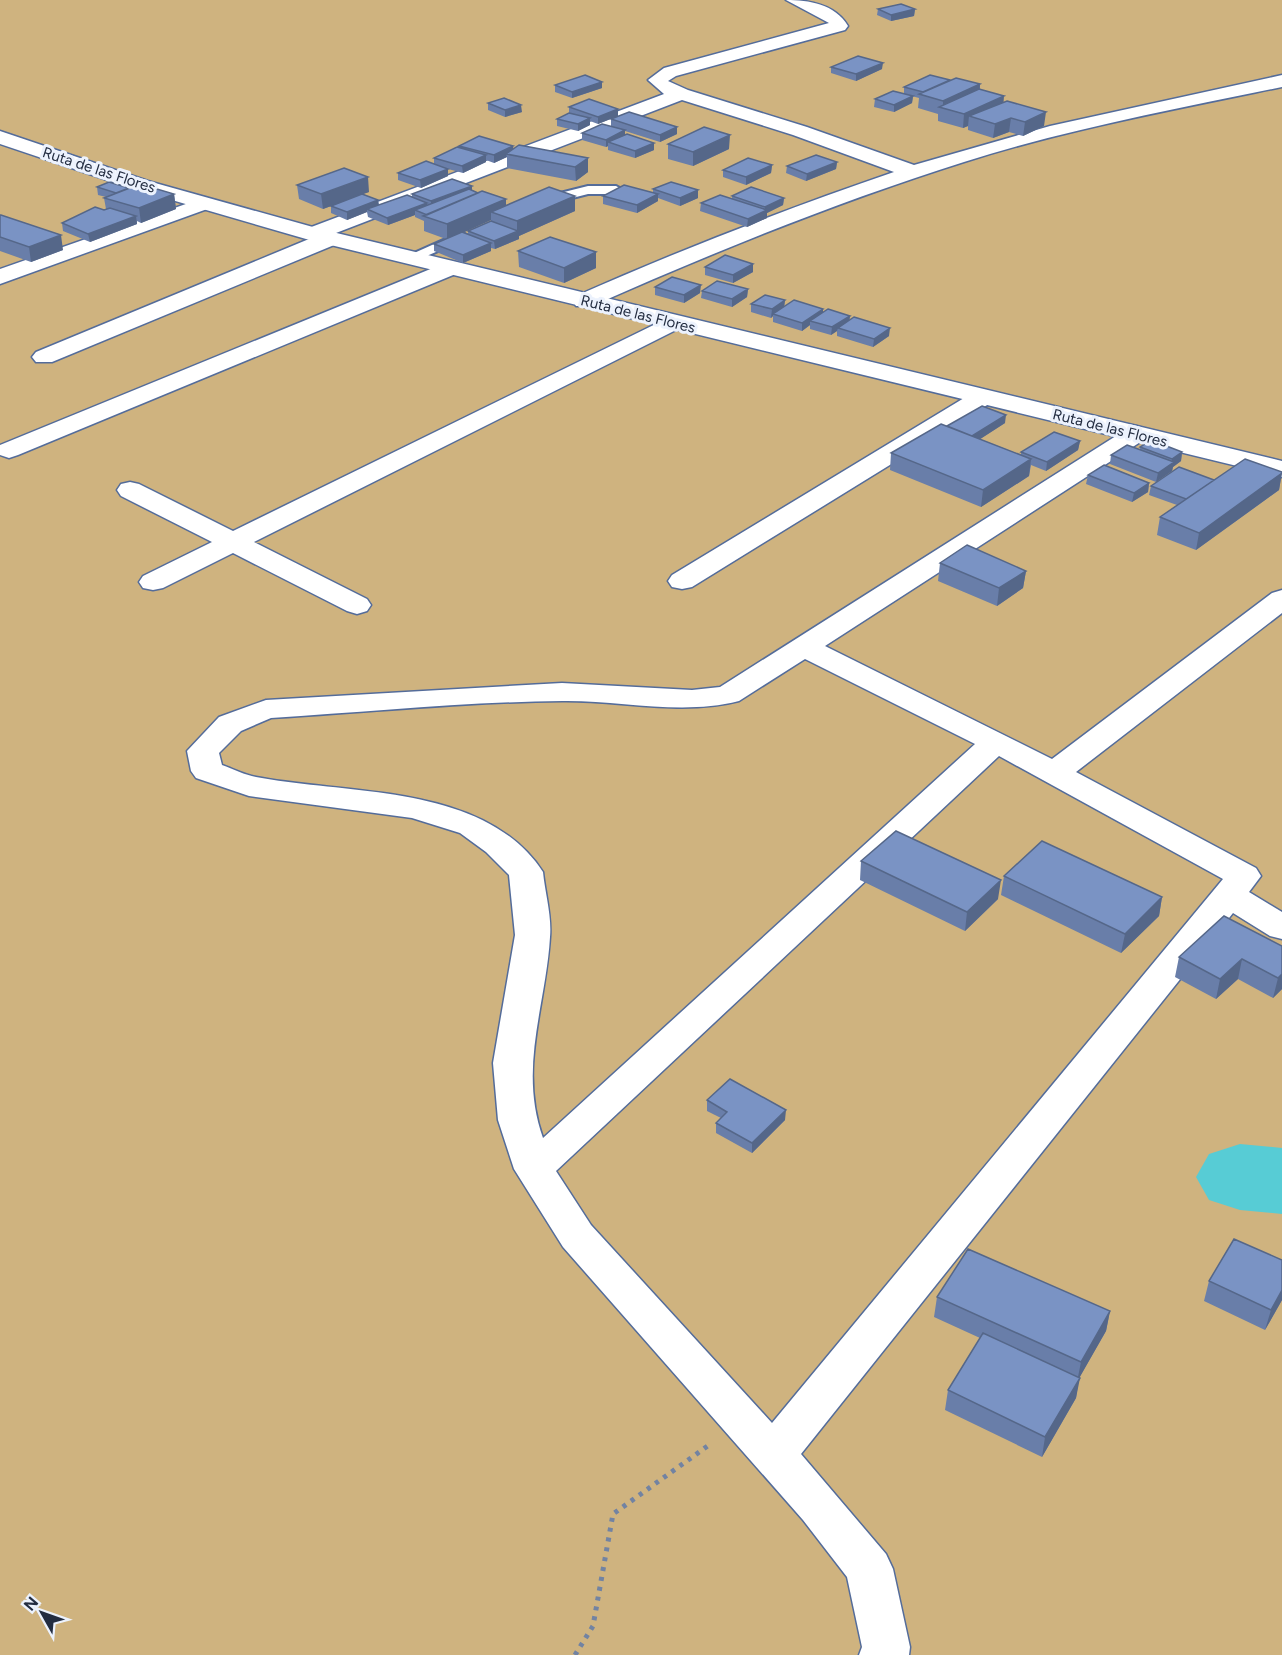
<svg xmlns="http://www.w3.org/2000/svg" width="1282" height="1655" viewBox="0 0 1282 1655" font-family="Figtree,sans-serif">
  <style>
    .green { fill: #cfb37f }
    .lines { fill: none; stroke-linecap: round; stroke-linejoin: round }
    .river { fill: #57ccd5; fill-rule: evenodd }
    .lane-casing { stroke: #546c9a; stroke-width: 4 }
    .street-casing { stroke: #546c9a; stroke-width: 3 }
    .secondary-casing { stroke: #546c9a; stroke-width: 3 }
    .path { stroke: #7283a2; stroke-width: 5; stroke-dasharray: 4 6; stroke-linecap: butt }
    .lane { fill: #fff; fill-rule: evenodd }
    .street { fill: #fff; fill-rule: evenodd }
    .secondary { fill: #fff; fill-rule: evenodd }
    .wall { fill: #697ea9; fill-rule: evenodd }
    .shaded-wall { fill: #556789 }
    .building { fill: #7a93c4; stroke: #556789; stroke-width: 1.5 }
    .labels { text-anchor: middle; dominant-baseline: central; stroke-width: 6; stroke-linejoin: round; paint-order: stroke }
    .far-street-label { font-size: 15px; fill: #222c40; stroke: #ecf2fd }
  </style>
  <rect width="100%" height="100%" fill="#bcd2fb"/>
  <path class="green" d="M0,0H1282V1655H0Z"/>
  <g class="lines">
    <path class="river" d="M1240,1144L1282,1148V1214L1240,1210L1209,1200L1196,1177L1209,1154Z"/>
    <g class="lane-casing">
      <path id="lane" d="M588,186H616L623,190L616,194H588L541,206L534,202L536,199Z
        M461,232L468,236L466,239L415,261H405L403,258Z"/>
    </g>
    <g class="street-casing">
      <path id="street" d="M786,0C809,0 835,4 848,26L845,30L676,76L668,81L688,90L807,127L914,165L1050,126L1282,75V87C1176,109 1068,129 964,162C837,202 714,252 592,306H576L573,301L576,296C680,250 786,209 894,172L793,135L682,100L336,233L342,238L339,243L52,362H36L32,357L36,352L309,239L303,234L306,229L664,94L648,80L664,68L829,23Z
        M203,198L210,200L213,204L210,208L0,284V269Z
        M450,261L458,263L461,268L458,273L18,455L9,458L0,455V445Z
        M672,316L680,318L684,323L680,328L254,542L367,599L371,605L367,611L357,614L347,611L233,553L163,588L153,590L143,588L139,582L143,576L212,542L121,496L117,490L121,484L130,482L139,484L233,531Z
        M983,390L992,392L995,397L992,402L692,587L682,589L672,587L668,581L672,575L974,392Z
        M1136,426L1145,429L1149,434L1145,439L825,646L1052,759L1272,593L1282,590V613L1076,772L1256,868L1261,876L1249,892L1282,912V939L1270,936L1233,913L801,1454L886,1554L893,1569L910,1647L909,1655H859L862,1647L847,1577L803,1520L563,1247L514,1169L498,1120L493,1063L515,935L509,875L486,852L460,833L412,818L249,796L196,778L191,771L187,751L219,717L266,700L562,683L692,690L720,687L1127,429ZM805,659L975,744L543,1138C518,1068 546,1006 550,937C552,916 545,893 543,872C485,783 348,795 256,777C245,775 233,769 222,765L219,753L241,731L271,718C368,712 465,702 562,701C620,700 681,716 739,701ZM999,756L1223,879L772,1423L591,1225L556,1171Z"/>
    </g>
    <g class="secondary-casing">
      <path id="secondary" d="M0,131L148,181L320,229L1282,461V477L306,239L134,189L0,144Z"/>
    </g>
    <path class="path" d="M575,1655L593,1626L613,1514L709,1445"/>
    <use href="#lane" class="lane"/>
    <use href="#street" class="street"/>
    <use href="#secondary" class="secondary"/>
  </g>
  <path class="wall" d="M878,9H915L914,16L891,21L877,15Z
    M831,67L882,69L856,81L831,73Z
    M950,80L980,84V89L1044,126L1023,136L1009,132L993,138L968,130V126L963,128L938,121V114L918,108L919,98L904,94V87Z
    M602,82V88L572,98L555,92V85Z
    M913,96L912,103L894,112L874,107L875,99Z
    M488,103L522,112L505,117L488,110Z
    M569,107L618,109V116L598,124L590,121V125L578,131L557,126V119L569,113Z
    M611,119L677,134L660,142L625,131V135L654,150L635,158L608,150V146L606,147L582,140V133L611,127Z
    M668,144L729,149L693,166L668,159Z
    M459,146L514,149L588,158V172L576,181L507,168V157L494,163L486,160V162L463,173L448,169V176L421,188L398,180V173L434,164V158L459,147Z
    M837,162L836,169L806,181L786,173L787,166Z
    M772,165L771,173L746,185L723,177V170Z
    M297,185L369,192L362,194L378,200L379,205L412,197V194L472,190L506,205L575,196V211L519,236V239L495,249L491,248V251L463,263L434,251V244L446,239L424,231V221L415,217V215L388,225L368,217L367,212L347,220L331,213V206L323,209L299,199ZM491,220V221L468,231V234L464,232Z
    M97,187L129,188L174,194L176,209L141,223L137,221V224L90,242L63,231L62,223L106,209L104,198L106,197L98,195Z
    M653,189L698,190V198L680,206L658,198V201L637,213L603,204V196L653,193Z
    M732,196L784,198L783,205L767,213V218L747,227L700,211L701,203L732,199Z
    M0,215L63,250L31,262L0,251Z
    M518,251L596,268L564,283L519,267Z
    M753,264V272L733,283L705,275V267Z
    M655,287L700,293L684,303L655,295Z
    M748,289L747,297L732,307L701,298L702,291Z
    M785,300L784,307L850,316L849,320L889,336L873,347L837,336V331L831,335L810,329V325L802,331L773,322V316L771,318L751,312V304Z
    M1005,423L980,439L1021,455V452L1080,441L1078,450L1046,471L1031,465L1029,476L981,507L890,470L891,453L947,426Z
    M1140,447L1182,452L1181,461L1173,467L1172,471L1156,482L1110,464L1111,455L1140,449Z
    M1282,472L1279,490L1196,550L1157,535L1160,517L1177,505L1149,495L1151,486Z
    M1088,475L1149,483L1148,492L1132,502L1086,484Z
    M940,563L1026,571L1023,588L997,606L938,581Z
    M861,861L998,899L965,931L860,880Z
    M1004,876L1162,897L1159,916L1121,953L1001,895Z
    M1282,946V989L1273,998L1238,979L1216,999L1175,977L1179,957Z
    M707,1100L785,1120L752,1153L716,1133V1123L721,1118L707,1111Z
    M1282,1260V1300L1265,1330L1204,1301L1209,1281Z
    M937,1297L1110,1311L1106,1331L1079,1378L1076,1398L1042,1457L945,1410L948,1390L980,1338L934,1317Z"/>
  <path class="shaded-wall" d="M915,9L914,16L891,21V15Z
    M883,63L882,69L856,81V74Z
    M602,82V88L572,98V92Z
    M980,84L979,98L943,108V101Z
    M913,96L912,103L894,112V105Z
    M1004,96L1003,110L969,116L968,126L963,128L964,114Z
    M521,105L522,112L505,117V110Z
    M618,109V116L598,124V117Z
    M1046,112L1044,126L1023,136L1025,122Z
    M590,118V125L578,131V124Z
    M1011,118L1009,132L993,138L995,124Z
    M677,127V134L660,142V135Z
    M625,130V138L608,142V146L606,147V140Z
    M730,135L729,149L693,166V152Z
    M654,143V150L635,158V151Z
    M513,146L514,153L506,154L507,157L494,163V155Z
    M486,155V162L463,173L462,166Z
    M588,158V172L576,181L575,167Z
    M837,162L836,169L806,181L807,174Z
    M772,165L771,173L746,185V177Z
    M448,169V176L421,188L420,180Z
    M368,177L369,192L323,209L321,194Z
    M472,186V194L431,209V201Z
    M698,190V198L680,206V198Z
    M174,194L176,209L141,223L139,208Z
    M658,194V201L637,213V205Z
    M575,196V211L519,236V239L495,249L494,241L517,232V221Z
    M784,198L783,205L767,213V218L747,227L748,219L765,211V207Z
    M506,199V214L491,212V220L447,240V224Z
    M378,200L379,208L367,209V212L347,220V212Z
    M427,203V211L415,210V215L388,225L387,218Z
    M136,216L137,224L90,242L88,234Z
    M61,235L63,250L31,262L29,247Z
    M491,243V251L463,263V255Z
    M596,252V268L564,283V268Z
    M753,264V272L733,283V275Z
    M701,285L700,293L684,303V295Z
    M748,289L747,297L732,307V299Z
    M785,300L784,308L773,314V316L771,318L772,309Z
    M823,309V317L810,321V325L802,331V323Z
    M850,316L849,324L838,328L837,331L831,335L832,327Z
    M890,328L889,336L873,347L874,339Z
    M1006,415L1005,423L971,445L972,436Z
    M1080,441L1078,450L1046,471L1047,462Z
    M1182,452L1181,461L1173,467L1172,471L1156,482L1158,473L1172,463V459Z
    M1031,459L1029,476L981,507L983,490Z
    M1282,473L1279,490L1196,550L1199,533Z
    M1149,483L1148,492L1132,502L1134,493Z
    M1026,571L1023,588L997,606L999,588Z
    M1001,880L998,899L965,931L967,912Z
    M1162,897L1159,916L1121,953L1125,934Z
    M1242,959L1238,979L1216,999L1220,979Z
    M1282,974V989L1273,998L1278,978Z
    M786,1110L785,1120L752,1153V1143Z
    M1282,1290V1300L1265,1330L1271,1310Z
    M1110,1311L1106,1331L1077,1382L1081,1362Z
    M1080,1378L1076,1398L1042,1457L1045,1437Z"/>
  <path class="building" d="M901,4L915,9L891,15L878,9Z
    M858,56L883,63L856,74L831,67Z
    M585,75L602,82L572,92L555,85Z
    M930,75L950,80L923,92L904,87Z
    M956,78L980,84L943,101L919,94Z
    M979,89L1004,96L964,114L939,107Z
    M893,91L913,96L894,105L875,99Z
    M504,98L521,105L505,110L488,103Z
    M589,99L618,109L598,117L569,107Z
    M1007,101L1046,112L1025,122L1011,118L995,124L969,116Z
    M629,112L677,127L660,135L611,119Z
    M569,113L590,118L578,124L557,119Z
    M602,124L625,130L606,140L582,133Z
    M704,127L730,135L693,152L668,144Z
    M627,134L654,143L635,151L608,142Z
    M479,136L513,146L494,155L459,146Z
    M519,145L588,158L575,167L506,154Z
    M457,147L486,155L462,166L434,158Z
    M816,155L837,162L807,174L787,166Z
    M748,158L772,165L746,177L723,170Z
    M426,161L448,169L420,180L398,173Z
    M344,168L368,177L321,194L297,185Z
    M452,179L472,186L431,201L412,194Z
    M109,182L129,188L116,193L97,187Z
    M671,182L698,190L680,198L653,189Z
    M140,184L174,194L139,208L104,198Z
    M624,185L658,194L637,205L603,196Z
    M549,187L575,196L517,221L491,212Z
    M751,187L784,198L765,207L732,196Z
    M469,189L478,193L427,215L415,210Z
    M482,191L506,199L447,224L423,216Z
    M362,194L378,200L347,212L331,206Z
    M407,195L427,203L387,218L367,209Z
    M720,195L767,210L748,219L701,203Z
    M95,207L104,210L110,208L136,216L88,234L62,223Z
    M0,215H1L61,235L29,247L0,237Z
    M491,221L518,231L494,241L468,231Z
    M462,232L491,243L463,255L434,244Z
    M550,237L596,252L564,268L518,251Z
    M725,255L753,264L733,275L705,267Z
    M672,277L701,285L684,295L655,287Z
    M717,281L748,289L732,299L702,291Z
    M765,295L785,300L772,309L751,304Z
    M794,300L823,309L802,323L773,314Z
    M828,309L850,316L832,327L810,321Z
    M854,317L890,328L874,339L838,328Z
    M982,406L1006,415L972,436L947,426Z
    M941,424L1031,459L983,490L891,453Z
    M1054,432L1080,441L1047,462L1021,452Z
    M1151,440L1182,452L1172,459L1140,447Z
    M1127,445L1174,462L1158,473L1111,455Z
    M1245,459L1282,472V473L1199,533L1160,517Z
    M1104,465L1149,483L1134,493L1088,475Z
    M1179,467L1214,480L1186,499L1151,486Z
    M967,545L1026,571L999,588L940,563Z
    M896,831L1001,880L967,912L861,861Z
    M1042,841L1162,897L1125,934L1004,876Z
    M1224,916L1282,946V974L1278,978L1242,959L1220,979L1179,957Z
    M730,1079L786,1110L752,1143L716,1123L727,1112L707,1100Z
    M1234,1239L1282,1260V1290L1271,1310L1209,1281Z
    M968,1249L1110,1311L1081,1362L937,1297Z
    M983,1333L1080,1378L1045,1437L948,1390Z"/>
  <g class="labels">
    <g class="far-street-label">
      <text transform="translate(99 170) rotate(18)">Ruta de las Flores</text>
      <text transform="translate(638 314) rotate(14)">Ruta de las Flores</text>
      <text transform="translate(1110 428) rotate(14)">Ruta de las Flores</text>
    </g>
  </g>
  <g transform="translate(42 1613) rotate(310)" stroke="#ecf2fd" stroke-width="4.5" paint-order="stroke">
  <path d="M0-4.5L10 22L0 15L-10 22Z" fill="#222c40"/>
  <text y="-9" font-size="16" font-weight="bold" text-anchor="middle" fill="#222c40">N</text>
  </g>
</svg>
